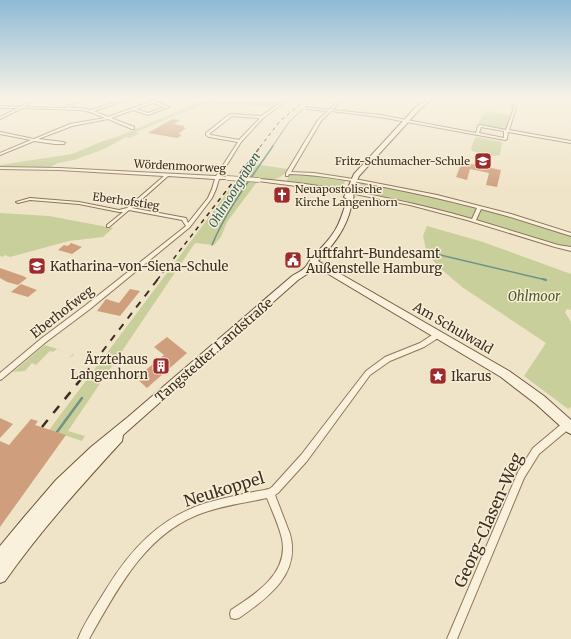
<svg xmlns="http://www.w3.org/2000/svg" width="571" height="639" viewBox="0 0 571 639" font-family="Merriweather,serif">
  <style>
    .green { fill: #c9cf9b }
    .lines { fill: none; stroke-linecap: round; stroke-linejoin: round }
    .stream-far3 { stroke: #6f938a; stroke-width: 1 }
    .stream-far2 { stroke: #6f938a; stroke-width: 1.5 }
    .stream-far1 { stroke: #6f938a; stroke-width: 2 }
    .stream { stroke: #6f938a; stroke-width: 2.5 }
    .building { fill: #cf9f7d }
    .street-casing { stroke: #8d765c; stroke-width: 2 }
    .secondary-casing { stroke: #6f573f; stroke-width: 2 }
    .street { fill: #faf1dc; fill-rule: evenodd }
    .secondary { fill: #faf1dc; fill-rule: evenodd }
    .rail-far3 { stroke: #3d2e20; stroke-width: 1; stroke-dasharray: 3.5 3.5; stroke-linecap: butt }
    .rail-far2 { stroke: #3d2e20; stroke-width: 1.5; stroke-dasharray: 4.5 4.5; stroke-linecap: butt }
    .rail-far1 { stroke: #3d2e20; stroke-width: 2; stroke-dasharray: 7 7; stroke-linecap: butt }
    .rail { stroke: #3d2e20; stroke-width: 2.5; stroke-dasharray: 9 9; stroke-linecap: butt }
    .street-bridge-casing { stroke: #8d765c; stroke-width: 5.5; stroke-linecap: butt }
    .street-bridge { stroke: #faf1dc; stroke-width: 4 }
    .labels { text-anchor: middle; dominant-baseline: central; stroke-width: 3; stroke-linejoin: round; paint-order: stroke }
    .far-poi-label { font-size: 11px; fill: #3d2e20; stroke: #f7eed8; text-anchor: end }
    .far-street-label { font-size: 11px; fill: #3d2e20; stroke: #f7eed8 }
    .far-water-label { font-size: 12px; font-style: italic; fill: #2f5d5a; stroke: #f7eed8 }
    .poi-label { font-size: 13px; fill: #3d2e20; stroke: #f7eed8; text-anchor: start }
    .park-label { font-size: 13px; font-style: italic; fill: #4d5a26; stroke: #f7eed8 }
    .street-label { font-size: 13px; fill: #3d2e20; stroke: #f7eed8 }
    .near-street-label { font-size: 16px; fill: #3d2e20; stroke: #f7eed8 }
  </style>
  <rect width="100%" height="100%" fill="#f0e4c8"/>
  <path class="green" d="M206,99H260L278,104L274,107L206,103L136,132L139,134L129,138L126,137L104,149L74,160L58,163L50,167H0V165L72,154L103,141L117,137Z
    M487,111L510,115L506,129L478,125L482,116Z
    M477,137L502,142L500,155L493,156L472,151L471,149L475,138Z
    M254,164L288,169C281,184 259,179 245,178L257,182L227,222L221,237L214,245L195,243L68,431L85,436L82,441L49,430L239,177L245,178Z
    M298,174L346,179L342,190L287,181L289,175Z
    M361,182C433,193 502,214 571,236V247L557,245L441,210L358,192Z
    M0,213L49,216L113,228L103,237L69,241L10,257L5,255L3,257L0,256Z
    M427,226L483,242L571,274V310L567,309L565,312L571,322V407L568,409L524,376L546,343L462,287L441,269L427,254L423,236Z
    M45,345L73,354L74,355L69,358L73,354L57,349L53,352L50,351L36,365L32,363L25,371L13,372Z"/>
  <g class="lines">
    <path class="stream-far3" d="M272,147L289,122L303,109"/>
    <path class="stream-far2" d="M212,245C227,209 251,178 273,146
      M432,258L436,254L546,280"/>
    <path class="stream-far1" d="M543,279L546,280"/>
    <path class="stream" d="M57,432L82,398"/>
  </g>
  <path class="building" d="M172,119L180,120L174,124L185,126L183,128H186L178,134L182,135L177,138L148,133Z
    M462,162L501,170L497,187L486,185L489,173L470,169L467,180L456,177Z
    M288,188L291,191L285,201L276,192L278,189Z
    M71,243L82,247L72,254L58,250L64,245L68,246Z
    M0,268L23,276L27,278L18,285L7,282L0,278Z
    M21,284L37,290L28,297L11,292Z
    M130,289L140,291L120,316L97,311L106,299L119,303Z
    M167,337L187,353L147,388L136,378L164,355L154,347Z
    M0,418L13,424L0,438Z
    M31,419L38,421L35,425L66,435L0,527V441L9,445Z"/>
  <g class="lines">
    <g class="street-casing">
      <path id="street" d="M31,99H34L24,107L66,108L80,99H83L69,108H80L91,110L125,99H129L94,111L108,117L158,99H162L156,102L169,107L148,115L133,110L111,118L134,127V129H132L108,119L72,126L38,139L63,142L65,143L64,144H55L34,141L0,155V153L31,140L0,134V132L34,139L70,124L105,118L90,112L80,110L22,108L0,119V117L18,108H0V106L21,107ZM153,103L165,107L148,113L136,109Z
        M286,99H289L263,118L241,142L220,176L227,177L229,178L227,179H219L216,189L212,198L190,227L90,309L46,342L2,379L0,380V373L42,338L86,305L186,226L182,220L129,210L109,227H107V225L123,212H119L79,204L30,200L18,203L16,202L30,198L79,202L119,210L127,208L164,176L59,170L0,169V167L59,168L216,176L238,142L209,137L206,135V133L230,114L261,116ZM232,116L260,118L239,140L211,135L209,134ZM168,176L215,179L212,189L208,198L188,223L186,218L132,208Z
        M340,99H343L332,110L380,115L476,133L478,126L480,125L506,130L514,108L512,106L513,105L516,108L509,130L571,141V143L508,132L507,139L505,140L380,117L331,111L321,121L291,172L314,173L360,180L437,195L511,214L571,233V236L507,216L481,209L476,220L558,245L571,247V251L555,247L467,220L410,205L350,193L258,181L257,180L259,179C274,180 289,182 305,184C361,192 417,203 472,219L477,208C446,200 416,193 384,187C353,181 322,175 289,174L288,176H286V173L318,120L328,111L307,109L306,107L329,110ZM481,127L504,131V138L479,133Z
        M568,99H571V100Z
        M438,331L440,332L441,334L440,336L435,340L424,347L390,361L370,375L307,461L278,493L275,495L290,534C301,574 268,598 239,618L235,619L231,618L230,614L231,610C256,594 289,573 282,539C279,525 272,511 267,498C244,503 219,506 197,515C143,537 116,592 89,639H78C84,623 96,606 105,591C130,550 159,518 206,503C226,497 248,493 269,489L272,487L301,455L366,371L385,357L420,343Z
        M567,421L570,422L571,425L570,428L539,454L524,478L457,639H447L518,472L533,448L564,422Z"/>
    </g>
    <g class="secondary-casing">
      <path id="secondary" d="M427,99H432L420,109L359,176L352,191C355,196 353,201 351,207C346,229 334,244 318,261L509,371L544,396L571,420V434L567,432L536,404L501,377L315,266L313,270L298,280L123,435L122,441C81,486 40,531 5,581L0,583V546L25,516L56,480L91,447L128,417L292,276C297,273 304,270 307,265C309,262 310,260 312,257C334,236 339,228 347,199L344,197L354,174L416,107Z"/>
    </g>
    <use href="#street" class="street"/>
    <use href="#secondary" class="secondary"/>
    <path class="rail-far3" d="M260,147L280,121L307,99"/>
    <path class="rail-far2" d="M157,280L261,146"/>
    <path class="rail-far1" d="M85,374L158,279"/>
    <path class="rail" d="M42,427L86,373"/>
    <g class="street-bridge-casing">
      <path id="street-bridge" d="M227,178L259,180"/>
    </g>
    <use href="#street-bridge" class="street-bridge"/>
  </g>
  <linearGradient id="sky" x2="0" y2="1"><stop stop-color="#8fbad6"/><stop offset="0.52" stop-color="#f8f3e6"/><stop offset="1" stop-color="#f8f3e6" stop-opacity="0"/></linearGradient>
  <rect width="571" height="189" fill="url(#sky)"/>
  <defs>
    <g id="school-square" transform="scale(0.9)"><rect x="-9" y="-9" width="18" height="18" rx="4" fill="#9e2a2b" stroke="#f7eed8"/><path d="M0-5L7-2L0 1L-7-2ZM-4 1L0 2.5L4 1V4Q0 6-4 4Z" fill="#fff"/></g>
    <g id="church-square" transform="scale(0.9)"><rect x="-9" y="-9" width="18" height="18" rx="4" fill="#9e2a2b" stroke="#f7eed8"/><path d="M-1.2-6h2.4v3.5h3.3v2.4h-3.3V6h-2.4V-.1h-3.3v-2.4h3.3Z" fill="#fff"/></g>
    <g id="civic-square" transform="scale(0.9)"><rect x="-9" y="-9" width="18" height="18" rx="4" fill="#9e2a2b" stroke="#f7eed8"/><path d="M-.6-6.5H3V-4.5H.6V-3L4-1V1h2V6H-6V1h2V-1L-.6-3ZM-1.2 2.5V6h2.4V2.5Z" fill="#fff"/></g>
    <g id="building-square" transform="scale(0.9)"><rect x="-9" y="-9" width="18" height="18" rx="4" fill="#9e2a2b" stroke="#f7eed8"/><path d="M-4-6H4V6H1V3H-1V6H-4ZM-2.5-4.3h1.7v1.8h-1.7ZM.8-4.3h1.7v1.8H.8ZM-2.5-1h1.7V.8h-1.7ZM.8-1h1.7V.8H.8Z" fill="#fff"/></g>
    <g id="sight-square" transform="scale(0.9)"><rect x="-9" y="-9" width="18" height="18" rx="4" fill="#9e2a2b" stroke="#f7eed8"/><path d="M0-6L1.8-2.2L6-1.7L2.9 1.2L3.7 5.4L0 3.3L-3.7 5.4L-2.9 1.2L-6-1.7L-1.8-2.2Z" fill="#fff"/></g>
  </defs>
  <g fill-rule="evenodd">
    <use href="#school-square" x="483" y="161"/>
    <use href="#church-square" x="282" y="195"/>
    <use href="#civic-square" x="293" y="260"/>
    <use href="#school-square" x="37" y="266"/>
    <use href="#building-square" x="161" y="366"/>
    <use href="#sight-square" x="438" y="376"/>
  </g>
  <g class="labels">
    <g class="far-poi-label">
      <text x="470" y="161">Fritz-Schumacher-Schule</text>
      <text x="295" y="189" text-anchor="start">Neuapostolische<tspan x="295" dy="13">Kirche Langenhorn</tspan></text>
    </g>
    <g class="far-street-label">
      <text transform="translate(180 166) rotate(3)">Wördenmoorweg</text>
      <text transform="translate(126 201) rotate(8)">Eberhofstieg</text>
    </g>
    <g class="far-water-label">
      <text transform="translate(234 190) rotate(-58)">Ohlmoorgraben</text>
    </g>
    <g class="poi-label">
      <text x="306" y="253">Luftfahrt-Bundesamt<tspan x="306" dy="15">Außenstelle Hamburg</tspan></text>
      <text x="50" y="266">Katharina-von-Siena-Schule</text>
      <text x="148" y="359" text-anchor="end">Ärztehaus<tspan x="148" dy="15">Langenhorn</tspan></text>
      <text x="451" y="376">Ikarus</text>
    </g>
    <g class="park-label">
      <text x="534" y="296">Ohlmoor</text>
    </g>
    <g class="street-label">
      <text transform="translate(62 312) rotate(-38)">Eberhofweg</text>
      <text transform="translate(453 328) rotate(30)">Am Schulwald</text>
      <text transform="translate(214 350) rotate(-41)">Tangstedter Landstraße</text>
    </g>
    <g class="near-street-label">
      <text transform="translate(224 489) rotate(-17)">Neukoppel</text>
      <text transform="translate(488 520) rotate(-66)">Georg-Clasen-Weg</text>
    </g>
  </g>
</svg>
